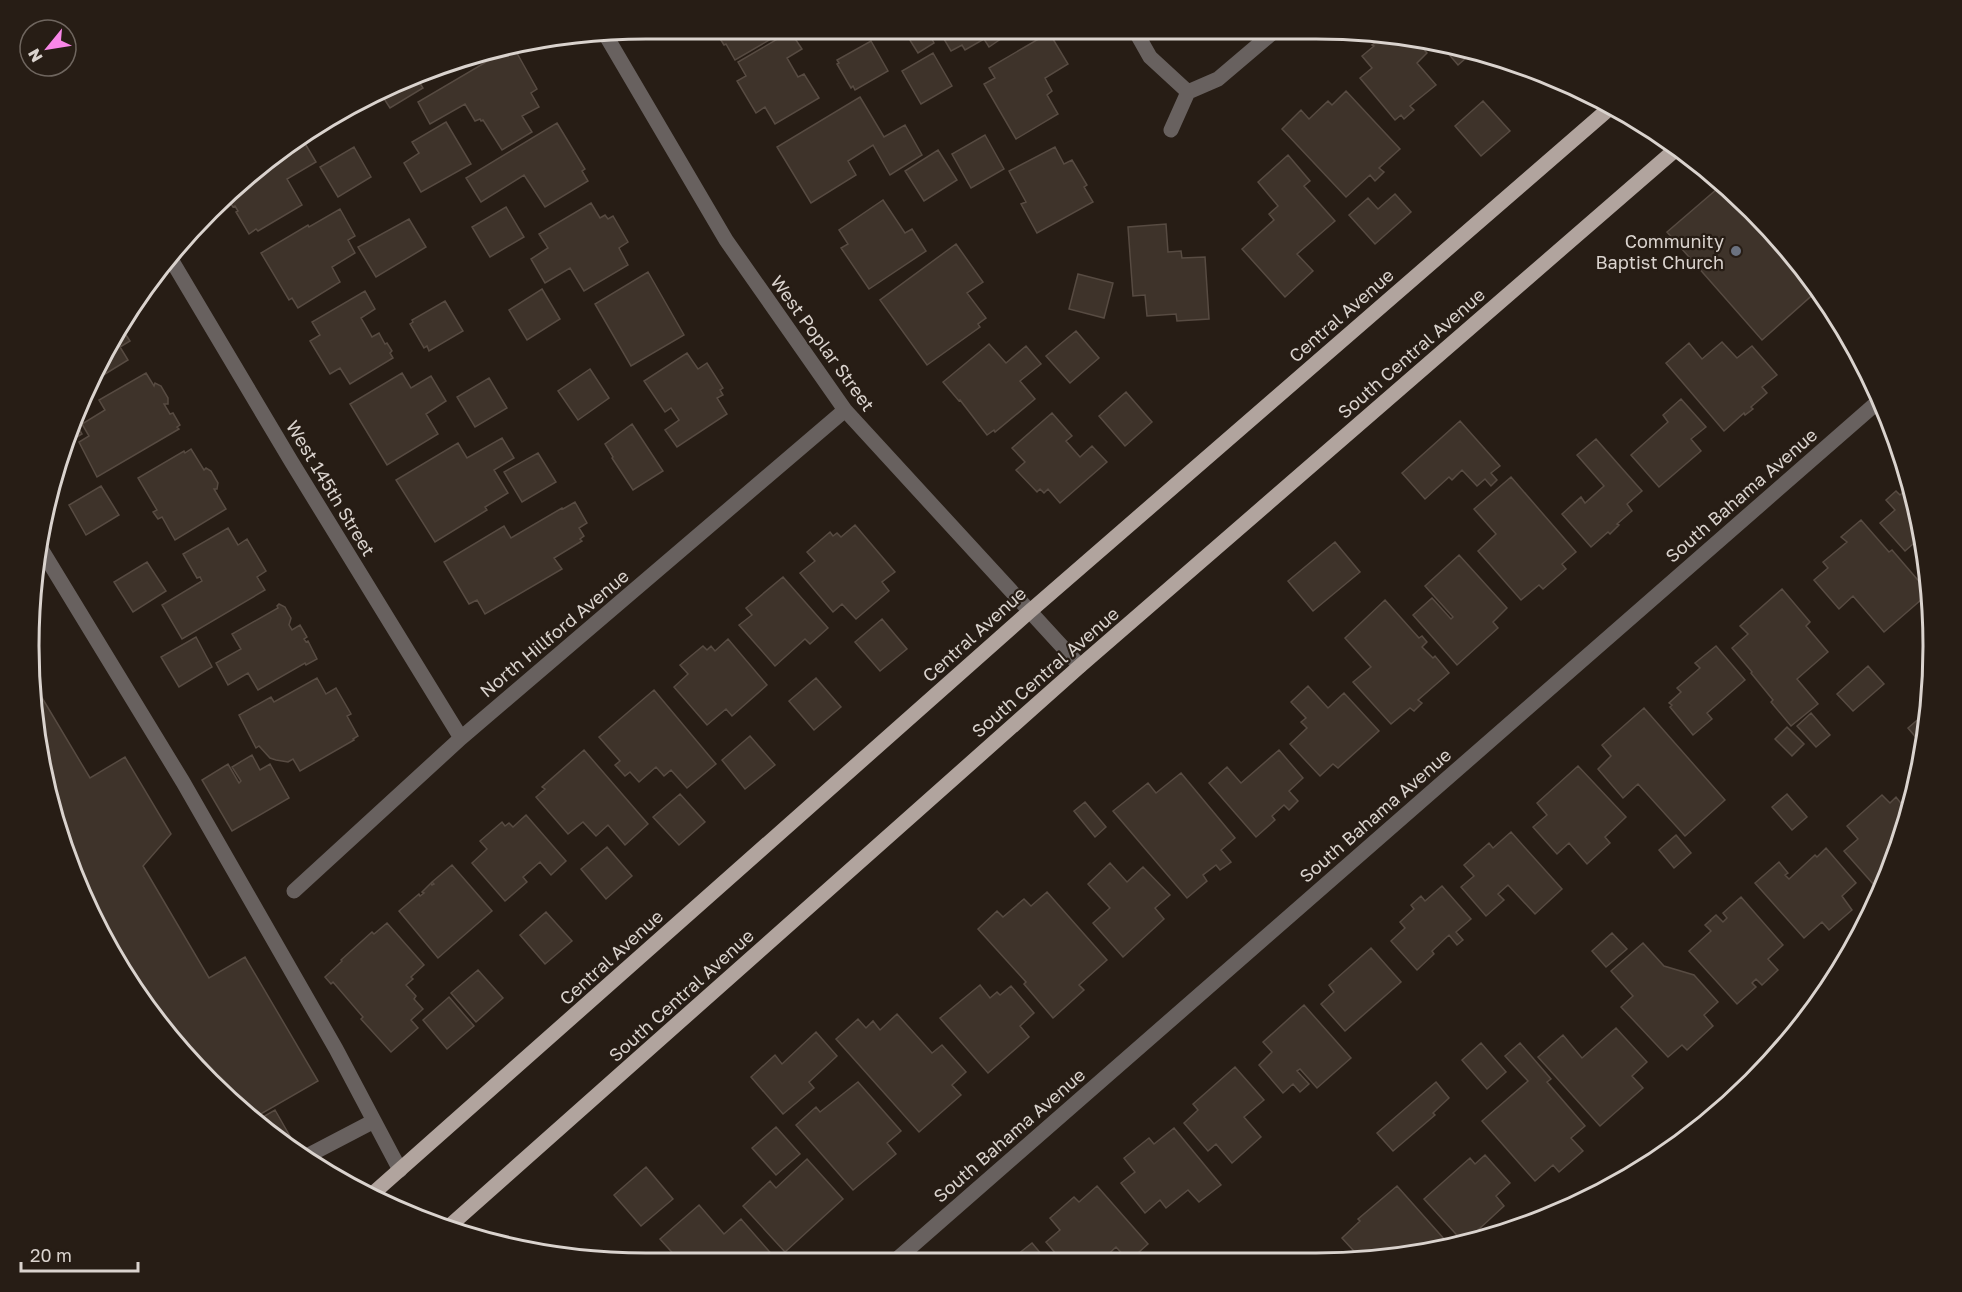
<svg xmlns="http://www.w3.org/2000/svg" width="1962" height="1292" viewBox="0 0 1962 1292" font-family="'Golos Text',sans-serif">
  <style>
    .building { fill: #3e332a; stroke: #574b42; stroke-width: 1.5 }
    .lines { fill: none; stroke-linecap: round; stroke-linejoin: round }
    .minor { stroke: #68615f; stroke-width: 15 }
    .major { stroke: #b1a49e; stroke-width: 15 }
    .worship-dot { fill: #6b7280; stroke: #271d15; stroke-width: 2 }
    .labels { text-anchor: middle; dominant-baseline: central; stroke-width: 4.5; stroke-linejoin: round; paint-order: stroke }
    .poi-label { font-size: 18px; fill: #dad3ce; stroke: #271d15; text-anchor: end }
    .street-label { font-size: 18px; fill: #dad3ce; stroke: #271d15 }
    .rim { fill: none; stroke: #dad3ce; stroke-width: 3 }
  </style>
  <rect width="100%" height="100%" fill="#271d15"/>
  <path class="building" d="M717,34H767L771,39L735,60L726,44L724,45Z
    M786,34H792L802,49L787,58L798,77L804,74L819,98L775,124L765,107L756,113L737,81L746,76L738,62Z
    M906,34H940L932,39L934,43L918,53Z
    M941,34H1008L989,47L984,39L965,50L962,45L951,51Z
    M1047,34H1050L1068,64L1045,78L1052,91L1047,95L1058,114L1016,139L984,84L995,78L989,68Z
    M1388,34L1414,38L1427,53L1417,63L1436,85L1410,106L1414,110L1404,119L1401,115L1395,120L1360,78L1372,68L1362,56L1374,46L1372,45Z
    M871,41L888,71L855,90L853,86L851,88L837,64L839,63L837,60Z
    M1440,44L1473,52L1458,65Z
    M513,46L537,89L531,93L539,107L522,116L532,132L502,150L483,120L481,121L480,119L475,121L465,104L430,124L418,102Z
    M933,53L952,86L921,104L902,71Z
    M416,77L423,88L390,108L381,94Z
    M1346,91L1400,149L1379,168L1384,172L1375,181L1370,175L1346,197L1282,129L1301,110L1309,119L1328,101L1332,105Z
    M860,97L884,137L905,125L922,155L890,175L873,145L848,161L856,175L811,203L777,147Z
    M1483,101L1510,131L1481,156L1455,126Z
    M446,122L471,164L421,192L404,163L419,153L412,142Z
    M557,123L585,169L582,171L588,181L545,207L524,175L481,202L466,178Z
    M300,135L316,162L287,179L302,205L258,231L256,229L249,234L236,212L238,211L235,206L233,207L227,198L229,196L228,194L239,182Z
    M985,135L1004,169L971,188L952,154Z
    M354,147L371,177L338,197L320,167Z
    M1055,147L1064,164L1072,160L1087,185L1084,187L1093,202L1037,233L1021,204L1026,202L1009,171Z
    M938,150L957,180L924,201L905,171Z
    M1288,155L1310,181L1304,186L1335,221L1297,254L1313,271L1285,297L1242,249L1274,220L1269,214L1278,206L1258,182Z
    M1724,183L1806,270L1818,290L1762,340L1667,232Z
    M1395,194L1411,212L1375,244L1349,215L1368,198L1378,209Z
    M883,200L905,233L912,229L926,251L869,289L841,248L848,244L839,230Z
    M591,203L600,218L605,215L608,219L613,216L628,242L619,248L628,265L584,291L570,268L545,283L531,259L548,248L539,234Z
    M506,207L524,237L490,257L472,227Z
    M340,209L355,236L348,240L355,253L332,267L340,282L298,308L292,298L289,300L261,253L308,225L309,227Z
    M409,219L426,247L376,277L358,247Z
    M1166,224L1168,252L1181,251L1182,258L1205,257L1209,319L1177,321L1176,314L1147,316L1145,295L1133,296L1128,227Z
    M956,244L983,282L967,293L986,318L978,324L980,327L927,365L880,300Z
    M648,272L684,335L631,366L595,304Z
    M1078,274L1113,283L1104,318L1069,309Z
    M542,289L560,319L527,340L509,310Z
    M365,291L375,309L361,318L372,337L379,333L385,344L387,343L392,351L390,353L393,358L350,384L340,368L330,374L310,341L320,335L312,322Z
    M445,301L463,331L429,351L427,346L424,348L410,324L413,322L412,320Z
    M122,329L130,341L120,347L128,360L92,382Z
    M1076,331L1099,358L1070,383L1046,356Z
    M1722,342L1737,358L1752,346L1777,375L1762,387L1767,393L1751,407L1753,409L1745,415L1744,413L1724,431L1666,363L1689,343L1702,359Z
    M989,344L1006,363L1026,346L1041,364L1020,381L1035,399L995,432L994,430L987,435L960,400L959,401L943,382Z
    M687,353L698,369L707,363L723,388L720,390L723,395L717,398L727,414L677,447L665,430L679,420L671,408L665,412L644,381Z
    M590,369L609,398L578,420L558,391Z
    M146,373L154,386L155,383L161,386L168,398V404H164L170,414L173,413L180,425L177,427L179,429L97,477L79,442L89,436L82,424L105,410L99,400Z
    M402,373L411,388L431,376L446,401L426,414L438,434L387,465L350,404Z
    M489,378L507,408L475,427L457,397Z
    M1126,392L1152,422L1125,446L1099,416Z
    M1681,399L1706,427L1691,439L1701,451L1659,487L1631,455L1668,422L1663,415Z
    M1052,413L1072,436L1066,441L1080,457L1092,446L1107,462L1060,503L1048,489L1044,493L1040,489L1037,492L1016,470L1025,462L1012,448Z
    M73,419L82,434L65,444Z
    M1460,421L1500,466L1491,473L1497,480L1491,486L1485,479L1477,486L1462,470L1452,480L1449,477L1425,499L1402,473Z
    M632,424L663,471L633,490L612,458L613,457L605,444Z
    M502,438L514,458L494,470L508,493L485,507L487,510L435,542L396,480L458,443L467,458Z
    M1596,439L1642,491L1627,504L1632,511L1617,524L1619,525L1610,534L1608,532L1591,547L1562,514L1581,497L1585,503L1604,486L1577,455Z
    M191,449L204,470L206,468L211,471L218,483L217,489H214L226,509L175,540L162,517L158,519L153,512L157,510L138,478L184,451L185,453Z
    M538,453L556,482L522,502L504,472Z
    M1511,477L1576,552L1562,564L1566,569L1543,589L1539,585L1521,600L1478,551L1496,534L1474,509Z
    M1912,484L1921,537L1905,551L1880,523L1895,510L1886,500L1896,491L1900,495Z
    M101,486L119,515L86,535L69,505Z
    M575,502L587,523L579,528L584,536L580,539L582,541L554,558L562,569L485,614L477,600L469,604L444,562L504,526L511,538L562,508L563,509Z
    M1861,520L1889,552L1892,550L1929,593L1884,632L1853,596L1839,609L1814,580L1828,568L1823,562L1847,542L1841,537Z
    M855,525L895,572L882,582L889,591L856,619L842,604L833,612L800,573L815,561L807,552L830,532L833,536L837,533L841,537Z
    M228,528L238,545L247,539L266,571L257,577L265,590L182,639L162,605L202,581L200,577L197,578L183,554Z
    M1335,542L1360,572L1313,611L1288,581Z
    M1459,555L1507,608L1493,622L1498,628L1457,665L1413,615L1432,598L1451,619L1453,617L1425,586Z
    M147,562L166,591L133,612L114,582Z
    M783,577L828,628L810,644L805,639L775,666L739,625L752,615L746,608Z
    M1782,589L1810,622L1806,626L1828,652L1797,679L1818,704L1791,726L1771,702L1773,700L1751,673L1752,672L1732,648L1748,634L1740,626Z
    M1385,600L1419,638L1422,636L1427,642L1422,647L1433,658L1435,656L1449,673L1418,700L1422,703L1414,711L1410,708L1391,724L1353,682L1371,667L1345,638Z
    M279,604L285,607L291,618L289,625L292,630L300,625L307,637L304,639L306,642L308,641L317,659L306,665L305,663L258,690L248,673L228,685L216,663L241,649L232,634L278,608L277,606Z
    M882,619L907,649L880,671L855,642Z
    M196,637L212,667L179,687L161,657Z
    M728,639L767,685L732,716L726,709L707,725L674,687L688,674L680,665L703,646L707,650L711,646L715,651Z
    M1716,646L1745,680L1707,713L1712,719L1693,735L1670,707L1672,705L1669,703L1681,692L1677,688L1700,668L1695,663Z
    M1868,666L1884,684L1853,711L1837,694Z
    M317,678L326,694L336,688L351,714L347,716L358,736L353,739L354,740L300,771L293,759L288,762L276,760L270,758L259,746L256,748L239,715L271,697L274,702Z
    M816,678L841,707L814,730L789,701Z
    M35,686L90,778L125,757L171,834L143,866L209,978L245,957L318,1081L252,1119L239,1110L156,1022L111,955L75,882L40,767Z
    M1308,686L1328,708L1344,693L1379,731L1338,768L1333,764L1320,776L1290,744L1307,728L1301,722L1306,718L1291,702Z
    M654,690L716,764L687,788L671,770L664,776L656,767L639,782L630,772L625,776L615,765L620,761L599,737Z
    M1644,708L1725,800L1685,836L1638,784L1623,798L1598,769L1611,756L1602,745Z
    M1929,710L1928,727L1924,747L1908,728Z
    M1811,713L1830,735L1816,747L1797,726Z
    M1787,727L1804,744L1792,756L1775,739Z
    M750,736L775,765L745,789L722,760Z
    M584,750L648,824L625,845L608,825L596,836L583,822L568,834L536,797L545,789L542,787Z
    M1279,750L1303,778L1289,791L1298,801L1289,810L1284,805L1272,816L1275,820L1256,837L1209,783L1227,767L1241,783Z
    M252,755L260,770L270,764L289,798L232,831L202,780L228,764L239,783L241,781L232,767Z
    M1578,766L1626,817L1605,837L1610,843L1587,864L1569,843L1557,854L1533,827L1547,815L1537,803Z
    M1181,773L1235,838L1221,850L1231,862L1220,870L1216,865L1203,875L1207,881L1187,898L1113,811L1148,783L1156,793Z
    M680,794L705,822L679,845L653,817Z
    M1787,794L1807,817L1792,830L1772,807Z
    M1882,795L1890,803L1896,797L1908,812L1901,845L1888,873L1874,885L1844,851L1858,839L1847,826Z
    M1085,802L1106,827L1095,837L1074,811Z
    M526,815L566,861L551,875L540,862L523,877L527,882L505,901L472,863L487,849L480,841L502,822L505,826L509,823L513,827Z
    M1511,832L1562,889L1535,914L1508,885L1498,894L1504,900L1486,916L1461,887L1474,876L1464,865L1489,843L1493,848Z
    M1676,835L1691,853L1674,868L1659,850Z
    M607,847L632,876L606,899L581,869Z
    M1826,848L1856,883L1842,896L1852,910L1829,930L1822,922L1804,938L1755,883L1779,862L1788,873L1785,875L1789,879L1815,855L1817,857Z
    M1110,863L1127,882L1143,867L1170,895L1155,908L1164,919L1123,957L1093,923L1110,908L1088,884Z
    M452,865L492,911L438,958L399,911L419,894L420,896L424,893L422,892L431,883L432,885L434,884L432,882Z
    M1442,886L1471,919L1456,932L1463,940L1457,945L1449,935L1432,951L1434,954L1417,970L1391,941L1405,928L1400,922L1414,909L1411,905L1421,896L1425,901Z
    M1047,892L1107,960L1079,985L1084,990L1053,1018L1024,984L1026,982L978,929L997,911L1003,917L1024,899L1031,906Z
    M1741,897L1783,945L1768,959L1778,970L1762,985L1756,979L1752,983L1756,987L1737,1004L1689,951L1711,931L1705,925L1716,915L1723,922L1727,918L1723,913Z
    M546,912L572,941L545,964L520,935Z
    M387,923L424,965L411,977L413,979L406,985L416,996L414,999L423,1009L411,1020L418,1028L391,1052L361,1019L363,1017L333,982L331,984L325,977L342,961L341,960L372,932L374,934Z
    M1612,933L1627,949L1606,967L1592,951Z
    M1643,943L1664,966L1694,975L1718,1002L1704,1015L1713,1026L1687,1050L1682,1045L1668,1057L1621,1007L1633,996L1611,971Z
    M1371,948L1401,982L1345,1031L1321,1004L1334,992L1329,985Z
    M478,970L503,998L476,1022L451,993Z
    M980,985L990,998L997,992L1000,995L1011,986L1034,1013L1020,1026L1029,1037L988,1073L940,1018Z
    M449,997L474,1026L447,1049L423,1020Z
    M1304,1005L1351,1058L1317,1088L1300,1069L1297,1071L1309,1084L1300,1092L1293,1084L1283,1093L1259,1065L1272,1052L1263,1042Z
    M897,1014L932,1053L942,1045L966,1072L952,1085L961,1095L919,1132L836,1039L858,1019L866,1028L873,1021L880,1030Z
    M1616,1028L1647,1062L1632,1076L1643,1088L1600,1126L1538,1057L1563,1035L1582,1058Z
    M816,1032L837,1056L809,1082L814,1088L783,1114L751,1077L775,1055L782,1064Z
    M1481,1043L1506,1072L1487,1089L1462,1060Z
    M1520,1043L1551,1079L1547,1082L1585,1126L1571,1138L1583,1151L1559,1172L1553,1165L1535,1181L1482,1121L1528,1081L1505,1056Z
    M1235,1067L1264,1100L1244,1117L1261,1137L1232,1163L1216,1144L1208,1151L1184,1123L1198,1110L1193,1104Z
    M858,1082L901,1131L887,1143L896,1154L853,1190L796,1125L816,1107L820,1112Z
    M1436,1082L1449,1098L1433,1113L1435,1115L1393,1151L1377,1133Z
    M275,1110L291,1138L286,1141L273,1133L274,1130L271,1132L258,1123L262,1120L261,1118Z
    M776,1127L800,1154L776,1175L752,1148Z
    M1174,1128L1221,1185L1199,1202L1188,1190L1166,1208L1160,1200L1145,1213L1121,1183L1135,1172L1124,1158L1149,1138L1154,1144Z
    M1485,1155L1510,1183L1496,1196L1504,1206L1464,1243L1424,1199L1470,1158L1475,1164Z
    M807,1159L843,1199L785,1252L743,1206L770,1181L776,1188Z
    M646,1167L673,1199L641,1226L614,1195Z
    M1097,1186L1148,1244L1129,1261L1116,1247L1101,1261H1093L1087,1254L1080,1261H1062L1046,1242L1060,1230L1050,1218L1074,1197L1079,1202Z
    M1397,1186L1445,1240L1434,1249L1363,1261L1342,1238L1360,1221L1358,1219Z
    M699,1205L724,1234L741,1219L775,1258L678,1259L660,1239Z
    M1032,1243L1047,1261L1009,1260L1013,1258Z"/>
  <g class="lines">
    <path class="minor" d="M605,34L726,240L845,410L1080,666
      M1137,34L1150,57L1188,92L1171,130
      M1188,92L1218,79L1271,34
      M169,256L291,461L461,738
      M38,544L183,782L336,1049L400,1170
      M294,891L461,738L845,410
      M307,1156L374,1121
      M896,1260L1880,400"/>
    <path class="major" d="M369,1197L1029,612L1611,107
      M445,1230L1080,666L1675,150"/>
  </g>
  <circle class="worship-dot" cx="1736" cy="251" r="6"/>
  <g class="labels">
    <g class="poi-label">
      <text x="1724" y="241">Community<tspan x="1724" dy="21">Baptist Church</tspan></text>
    </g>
    <g class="street-label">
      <text transform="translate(1341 315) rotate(-41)">Central Avenue</text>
      <text transform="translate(823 343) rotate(54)">West Poplar Street</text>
      <text transform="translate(1411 353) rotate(-41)">South Central Avenue</text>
      <text transform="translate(331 488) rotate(59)">West 145th Street</text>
      <text transform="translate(1741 495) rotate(-41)">South Bahama Avenue</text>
      <text transform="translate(554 633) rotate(-40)">North Hillford Avenue</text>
      <text transform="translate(974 634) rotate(-42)">Central Avenue</text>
      <text transform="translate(1045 672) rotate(-41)">South Central Avenue</text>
      <text transform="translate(1375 815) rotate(-41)">South Bahama Avenue</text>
      <text transform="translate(611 957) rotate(-42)">Central Avenue</text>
      <text transform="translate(681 995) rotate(-42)">South Central Avenue</text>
      <text transform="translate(1009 1135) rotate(-41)">South Bahama Avenue</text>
    </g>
  </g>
  <path d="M0 0H1962V1292H0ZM646 39H1316A607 607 0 0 1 1923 646V646A607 607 0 0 1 1316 1253H646A607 607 0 0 1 39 646V646A607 607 0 0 1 646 39Z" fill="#271d15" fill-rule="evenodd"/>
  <path class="rim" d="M646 39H1316A607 607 0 0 1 1923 646V646A607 607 0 0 1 1316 1253H646A607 607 0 0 1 39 646V646A607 607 0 0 1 646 39Z"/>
  <g transform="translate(48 48) rotate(240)"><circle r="28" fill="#271d15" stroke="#6f665f" stroke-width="1.5"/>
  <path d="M0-4.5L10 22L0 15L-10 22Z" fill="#f987e8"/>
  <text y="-9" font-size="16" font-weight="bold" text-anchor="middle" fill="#dad3ce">N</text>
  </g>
  <path d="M21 1262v9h117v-9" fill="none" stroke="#dad3ce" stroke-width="3"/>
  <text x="30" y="1262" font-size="18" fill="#dad3ce" stroke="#271d15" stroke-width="4.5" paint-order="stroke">20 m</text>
</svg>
